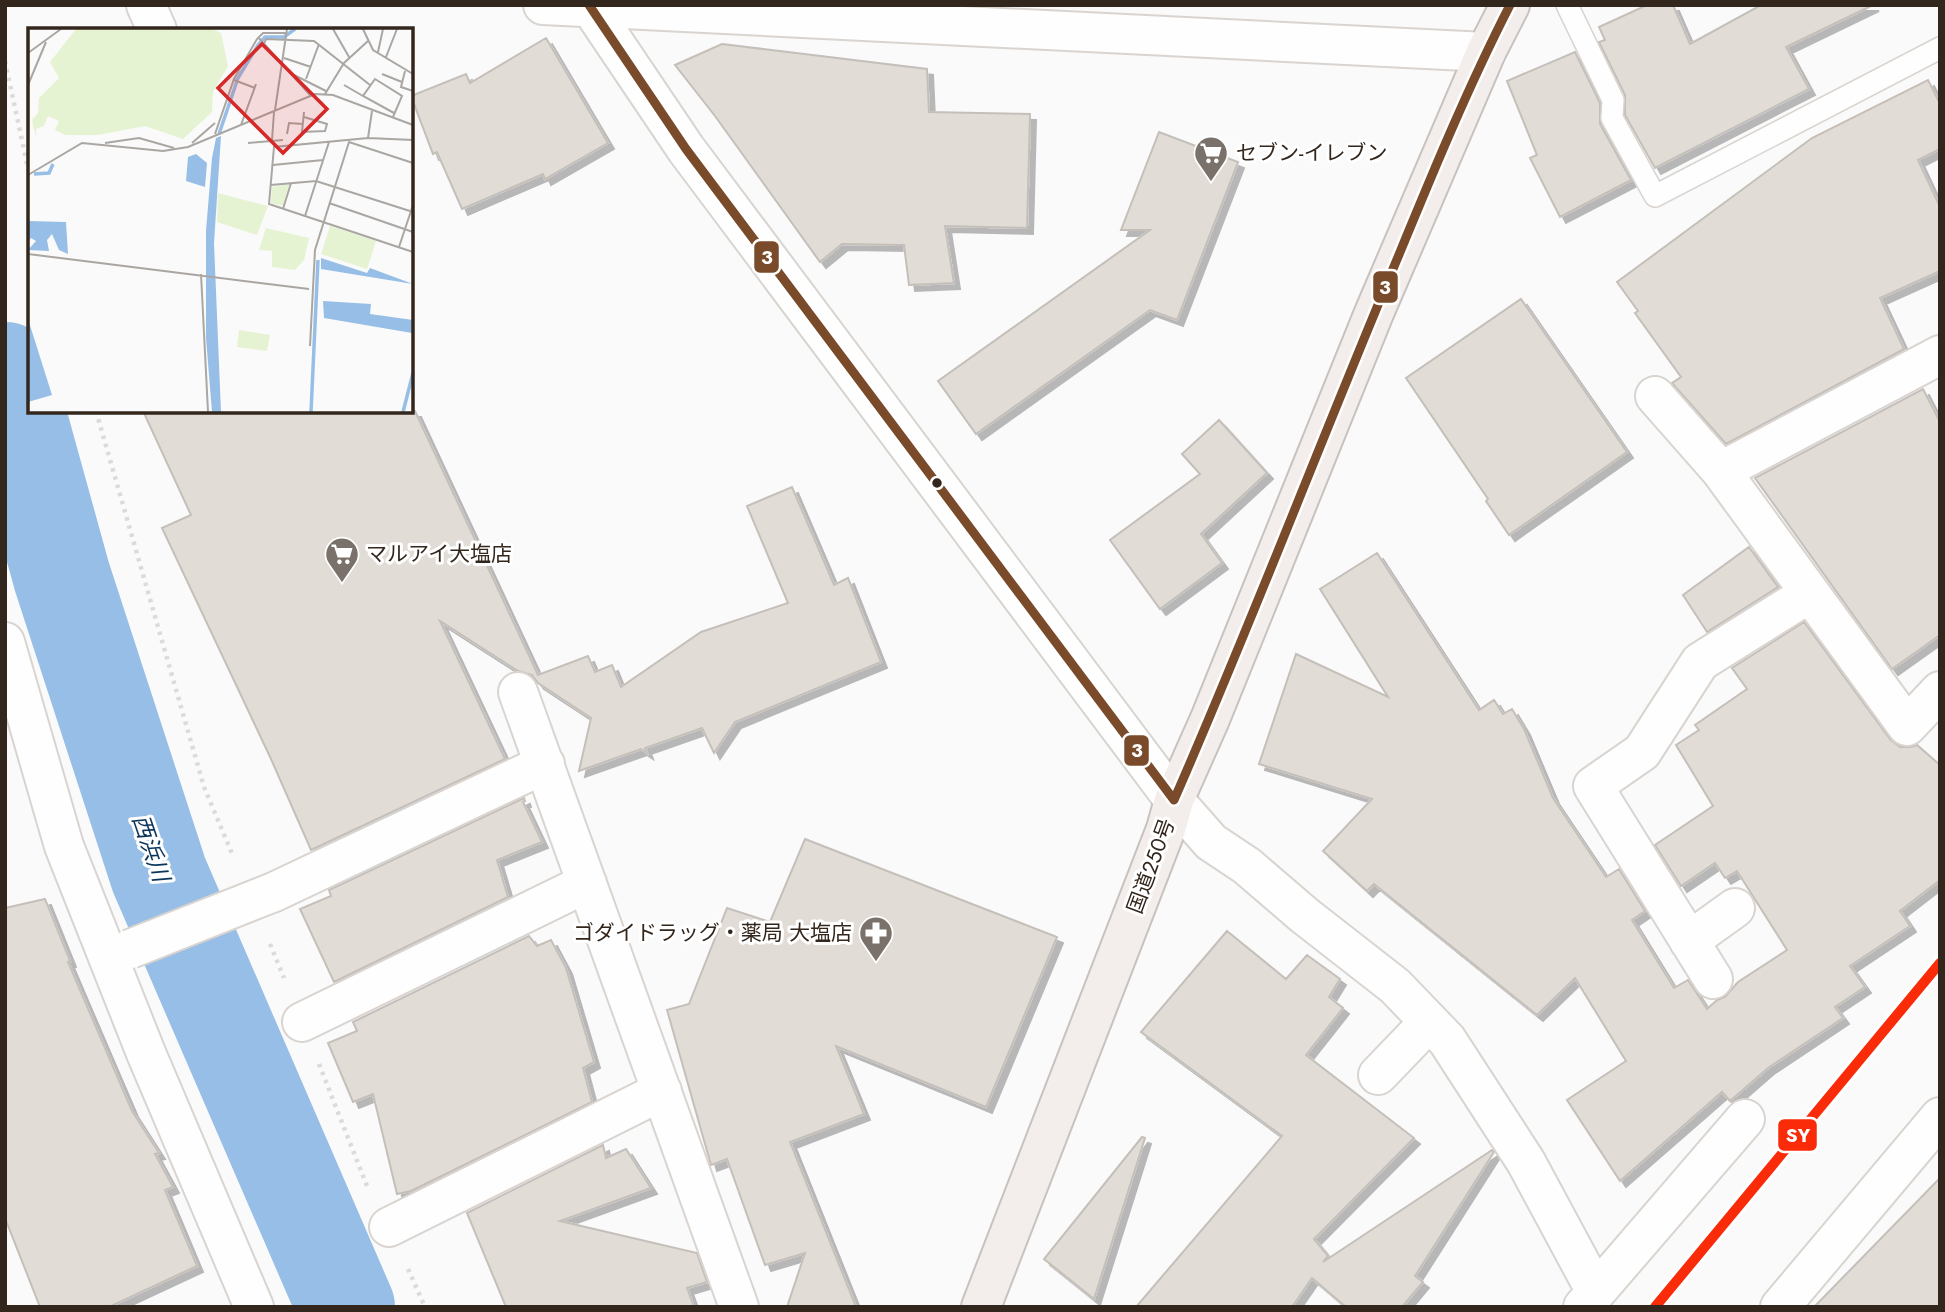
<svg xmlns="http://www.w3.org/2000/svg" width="1945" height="1312" viewBox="0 0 1945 1312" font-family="Jost,'Noto Sans JP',sans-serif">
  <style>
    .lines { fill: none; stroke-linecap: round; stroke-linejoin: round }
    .river { stroke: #97bee6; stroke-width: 98 }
    .building { fill: #e2dcd7; stroke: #c5bfba; stroke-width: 2; filter: url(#shadow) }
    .lane-casing { stroke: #d9d4cf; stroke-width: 24 }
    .street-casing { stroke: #d9d4cf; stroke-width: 42 }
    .secondary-casing { stroke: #d9d4cf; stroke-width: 42 }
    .highway-casing { stroke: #c8c2bf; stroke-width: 42 }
    .path { stroke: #dbdbda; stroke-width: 4.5; stroke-dasharray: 3.5 5; stroke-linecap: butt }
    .lane { stroke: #fefefe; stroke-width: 21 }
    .street { stroke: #fefefe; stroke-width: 38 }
    .secondary { stroke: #fefefe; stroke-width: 38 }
    .highway { stroke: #f3eeec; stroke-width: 38 }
    .street-bridge-casing { stroke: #d9d4cf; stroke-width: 42; stroke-linecap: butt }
    .street-bridge { stroke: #fefefe; stroke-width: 38 }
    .bus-1-casing { stroke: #fff; stroke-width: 14 }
    .bus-1 { stroke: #7a4b2a; stroke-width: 9 }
    .rail-1-casing { stroke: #fff; stroke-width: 16 }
    .rail-1 { stroke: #fa2b08; stroke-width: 10 }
    .bus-dot { fill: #33271d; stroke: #fff; stroke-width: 2.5 }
    .labels { text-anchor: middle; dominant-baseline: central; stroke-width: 6; stroke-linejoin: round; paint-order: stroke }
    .poi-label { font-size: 21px; fill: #33271d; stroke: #fff; text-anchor: start }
    .street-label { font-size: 21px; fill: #33271d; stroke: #fff }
    .water-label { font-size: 23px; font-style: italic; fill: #0d365b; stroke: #fff }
    .inset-river { fill: none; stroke: #97bee6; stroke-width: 3.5 }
    .inset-road { fill: none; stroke: #aaa6a2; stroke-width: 2 }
    .view { fill: #d62828; fill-opacity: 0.15; stroke: #d62828; stroke-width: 3.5 }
    .inset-edge { fill: none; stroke: #33271d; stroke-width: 3.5 }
    .line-badge { stroke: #fff; stroke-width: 2.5 }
    .badge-label { font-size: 19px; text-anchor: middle; font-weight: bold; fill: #fff }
  </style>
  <defs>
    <filter id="shadow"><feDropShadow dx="6" dy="6" stdDeviation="0" flood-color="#0004"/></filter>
  </defs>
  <rect width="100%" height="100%" fill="#fafafa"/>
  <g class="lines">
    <path class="river" d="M5,371L62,577L159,875L346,1307"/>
  </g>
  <path class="building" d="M1647,5H1673L1690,44L1761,5H1873L1786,47L1809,89L1655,168L1625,115V95L1599,42L1605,40L1599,27Z
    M546,38L608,143L545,179L543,174L462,209L437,152L433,154L411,96L466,74L470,83Z
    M722,44L927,69L929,112L1030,114L1027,228L945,226L954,283L909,285L904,245L842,244L820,262L715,116L675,65Z
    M1575,52L1600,103V124L1631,180L1560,217L1530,158L1537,155L1507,81Z
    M1928,80L1940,104V149L1918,160L1940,207V271L1880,298L1904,349L1726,444L1672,383L1681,377L1635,313L1638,311L1617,282L1812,138Z
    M1159,132L1238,162L1177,320L1150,310L976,434L938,381L1150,230H1121Z
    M1521,299L1627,452L1509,535L1486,501L1488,499L1406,378Z
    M1923,389L1940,422V635L1892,669L1755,478Z
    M143,411H415L538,675L588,656L595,672L612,665L621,687L701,632L788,603L747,506L792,487L834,585L848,578L881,662L735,722L714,753L702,728L645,748L647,753L641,749L579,771L591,718L538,683L532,675L518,671L440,621L505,759L311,850L271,759L162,528L191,515Z
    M1219,420L1267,473L1201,534L1222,563L1160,609L1110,540L1200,474L1182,454Z
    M1749,547L1778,587L1707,632L1683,595Z
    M1377,553L1479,710L1494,700L1503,714L1512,709L1524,729L1553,798L1606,877L1619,869L1645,911L1632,920L1674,988L1688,980L1707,1009L1717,1000L1725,997L1738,982L1787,950L1737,871L1725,878L1715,863L1681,886L1655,845L1713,806L1676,745L1699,730L1695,725L1747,689L1732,668L1804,622L1890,739L1900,747H1911L1917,745L1940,765V880L1900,911L1910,926L1850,966L1865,987L1835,1007L1843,1018L1768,1068L1730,1101L1722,1092L1620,1181L1567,1100L1626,1061L1575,978L1537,1015L1374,884L1367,891L1323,851L1372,799L1259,764L1296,654L1388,697L1320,589Z
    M524,798L525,801L523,802L542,842L497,860L508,897L334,982L300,909L331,896L329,890Z
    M805,839L1057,937L986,1107L836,1046L864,1114L790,1142L856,1307H787L805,1253L765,1265L727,1159L711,1165L667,1010L689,1004L727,908L770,922Z
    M45,899L70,961L68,962L132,1111L159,1153L155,1154L173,1187L165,1190L197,1266L109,1307H40L5,1218V908Z
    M1227,931L1286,979L1307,955L1340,979L1329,997L1343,1008L1306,1055L1414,1138L1314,1239L1328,1256L1323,1262L1492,1150L1494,1152L1415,1276L1423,1282L1402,1307H1346L1312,1278L1292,1307H1136L1282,1136L1141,1032Z
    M529,936L537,946L551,940L566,968L594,1062L583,1068L592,1102L411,1191L397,1194L373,1094L353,1102L328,1043L357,1031L353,1022Z
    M1142,1137L1145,1138L1094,1299L1044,1259Z
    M603,1145L606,1158L626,1149L651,1188L560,1221L697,1253L707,1282L687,1288L694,1307H506L467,1213Z
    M1940,1178V1307H1814Z"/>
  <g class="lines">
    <g class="lane-casing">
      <path id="lane" d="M1567,5L1613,100L1612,118L1655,196L1940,48"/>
    </g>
    <g class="street-casing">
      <path id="street" d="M146,5L157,30
        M543,5L1486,52
        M1655,396L1721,471L1907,726L1940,691
        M1721,471L1940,355
        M5,642L64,846L146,1053L254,1307
        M518,692L739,1307
        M1174,800L1211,842L1247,866L1304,915L1395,986L1447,1040L1526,1162L1596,1292
        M274,892L545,764
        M1689,941L1735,908
        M1713,979L1593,786L1642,752L1700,662L1810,593
        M302,1022L587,883
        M1378,1075L1429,1022
        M389,1227L662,1091
        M1583,1307L1745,1119
        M1780,1307L1940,1117"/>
    </g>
    <g class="secondary-casing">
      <path id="secondary" d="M589,5L686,149L1174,800"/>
    </g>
    <g class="highway-casing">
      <path id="highway" d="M981,1307L1166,829L1174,800L1210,719L1374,313L1486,52L1510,5"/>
    </g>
    <path class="path" d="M5,61L30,178
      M96,411L204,787L233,856
      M270,944L284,978
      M319,1064L367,1186
      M408,1269L425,1307"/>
    <use href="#lane" class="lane"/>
    <use href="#street" class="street"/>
    <use href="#secondary" class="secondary"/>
    <use href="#highway" class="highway"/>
    <g class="street-bridge-casing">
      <path id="street-bridge" d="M130,949L274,892"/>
    </g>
    <use href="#street-bridge" class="street-bridge"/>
    <g class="bus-1-casing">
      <path id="bus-1" d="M589,5L686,149L1174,800C1253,620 1322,437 1398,257C1433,172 1468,87 1510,5"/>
    </g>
    <use href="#bus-1" class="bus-1"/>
    <g class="rail-1-casing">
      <path id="rail-1" d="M1655,1307L1940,963"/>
    </g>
    <use href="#rail-1" class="rail-1"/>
  </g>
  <defs>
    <g id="supermarket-pin" transform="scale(1.75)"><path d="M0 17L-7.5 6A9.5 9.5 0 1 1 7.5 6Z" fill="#79716a" stroke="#fff"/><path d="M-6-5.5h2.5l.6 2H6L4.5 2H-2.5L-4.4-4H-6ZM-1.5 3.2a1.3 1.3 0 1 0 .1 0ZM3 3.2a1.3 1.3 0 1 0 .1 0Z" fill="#fff"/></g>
    <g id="pharmacy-pin" transform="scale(1.75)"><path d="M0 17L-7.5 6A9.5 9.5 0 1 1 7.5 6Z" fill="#79716a" stroke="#fff"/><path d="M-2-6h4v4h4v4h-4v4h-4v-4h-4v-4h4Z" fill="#fff"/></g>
  </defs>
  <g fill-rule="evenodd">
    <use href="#supermarket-pin" x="1211" y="153"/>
    <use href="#supermarket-pin" x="342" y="554"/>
    <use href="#pharmacy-pin" x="876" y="933"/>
  </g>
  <circle class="bus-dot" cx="937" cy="483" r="6"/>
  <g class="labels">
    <g class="poi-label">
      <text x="1236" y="153">セブン-イレブン</text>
      <text x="366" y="554">マルアイ大塩店</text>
      <text x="852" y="933" text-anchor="end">ゴダイドラッグ・薬局 大塩店</text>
    </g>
    <g class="street-label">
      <text transform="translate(1151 866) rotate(-70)">国道250号</text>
    </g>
    <g class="water-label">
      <text transform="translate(151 848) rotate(71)">西浜川</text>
    </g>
  </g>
  <g transform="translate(28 28)">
    <rect width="385" height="385" fill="#fafafa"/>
    <path d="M48,1H184L193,5L200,38L185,64L184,84L155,111L117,98L70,107H37L27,102L31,93L20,88L16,98L8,101V110L4,92L10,85L11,70L31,50L22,34ZM261,156L255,178L243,175L244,159ZM190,165L240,178L229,207L189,194ZM302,198L348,213L339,241L293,226ZM238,200L281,210L276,232L267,242L244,239V223L231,222ZM211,302L242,307L239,323L209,319Z" fill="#e5f3d2"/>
    <path d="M193,108L186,215L193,384H184L178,310V203L184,130L188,110ZM168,126L179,135L177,159L158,153L160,129ZM0,193L38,194L40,226L31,222L24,206L19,212L21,223L0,222L8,213L3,210L0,214ZM293,230L339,245L342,240L385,256L293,241ZM295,273L343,276L342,286L385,292L384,305L296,290ZM0,291L24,367L0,374Z" fill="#97bee6"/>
    <path class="inset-river" d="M191,106L210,50L230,17L237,9H256L267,1M6,146L21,145L25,136M283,384L290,232M375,384L385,345"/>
    <path class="inset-road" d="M305,1L321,29M335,1L345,22L385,46M230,9L282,67M236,16L238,11L286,13L342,57M350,24L355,1M0,25L33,1M358,29L369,1M256,30L283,39M377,43L373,59L385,63M354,46L374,54M266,47L298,63M278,51L291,16M206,52L227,60M0,57L18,14M316,57L335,68M297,66L316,35L340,13M247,82L259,1M276,89L299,96L297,103L274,104L276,84M365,89L374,68L347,51L335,68L366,85M213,97L228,56M187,106L206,51L229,11L235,5H259M259,106L261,95L275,96M340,110L344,83M244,112L246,84M385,112L340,110L246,119L241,176L385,224M77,115L111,110L146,120M164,115L187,95M220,115L255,112M245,137L295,132M0,147L54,115L135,123L160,119L287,66L305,67L385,97M243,157L288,153L385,184M301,175L385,204M255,181L263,155M277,188L301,114M371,219L385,177M0,226L281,261M173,246L180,384M282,318L287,222L321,114L385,135"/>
    <path class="view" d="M234,16L299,81L255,125L190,60Z"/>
    <rect width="385" height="385" class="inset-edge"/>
  </g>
  <g class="line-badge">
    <rect x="753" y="240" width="27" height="34" rx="7" fill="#7a4b2a"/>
    <rect x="1372" y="270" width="27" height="34" rx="7" fill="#7a4b2a"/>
    <rect x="1123" y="734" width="27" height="33" rx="7" fill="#7a4b2a"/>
    <rect x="1777" y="1118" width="41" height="34" rx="7" fill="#fa2b08"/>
  </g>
  <g class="badge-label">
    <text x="767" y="264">3</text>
    <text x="1385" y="294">3</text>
    <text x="1137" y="757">3</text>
    <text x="1798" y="1142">SY</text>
  </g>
  <rect width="1945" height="1312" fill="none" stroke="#33271d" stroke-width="14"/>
</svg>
